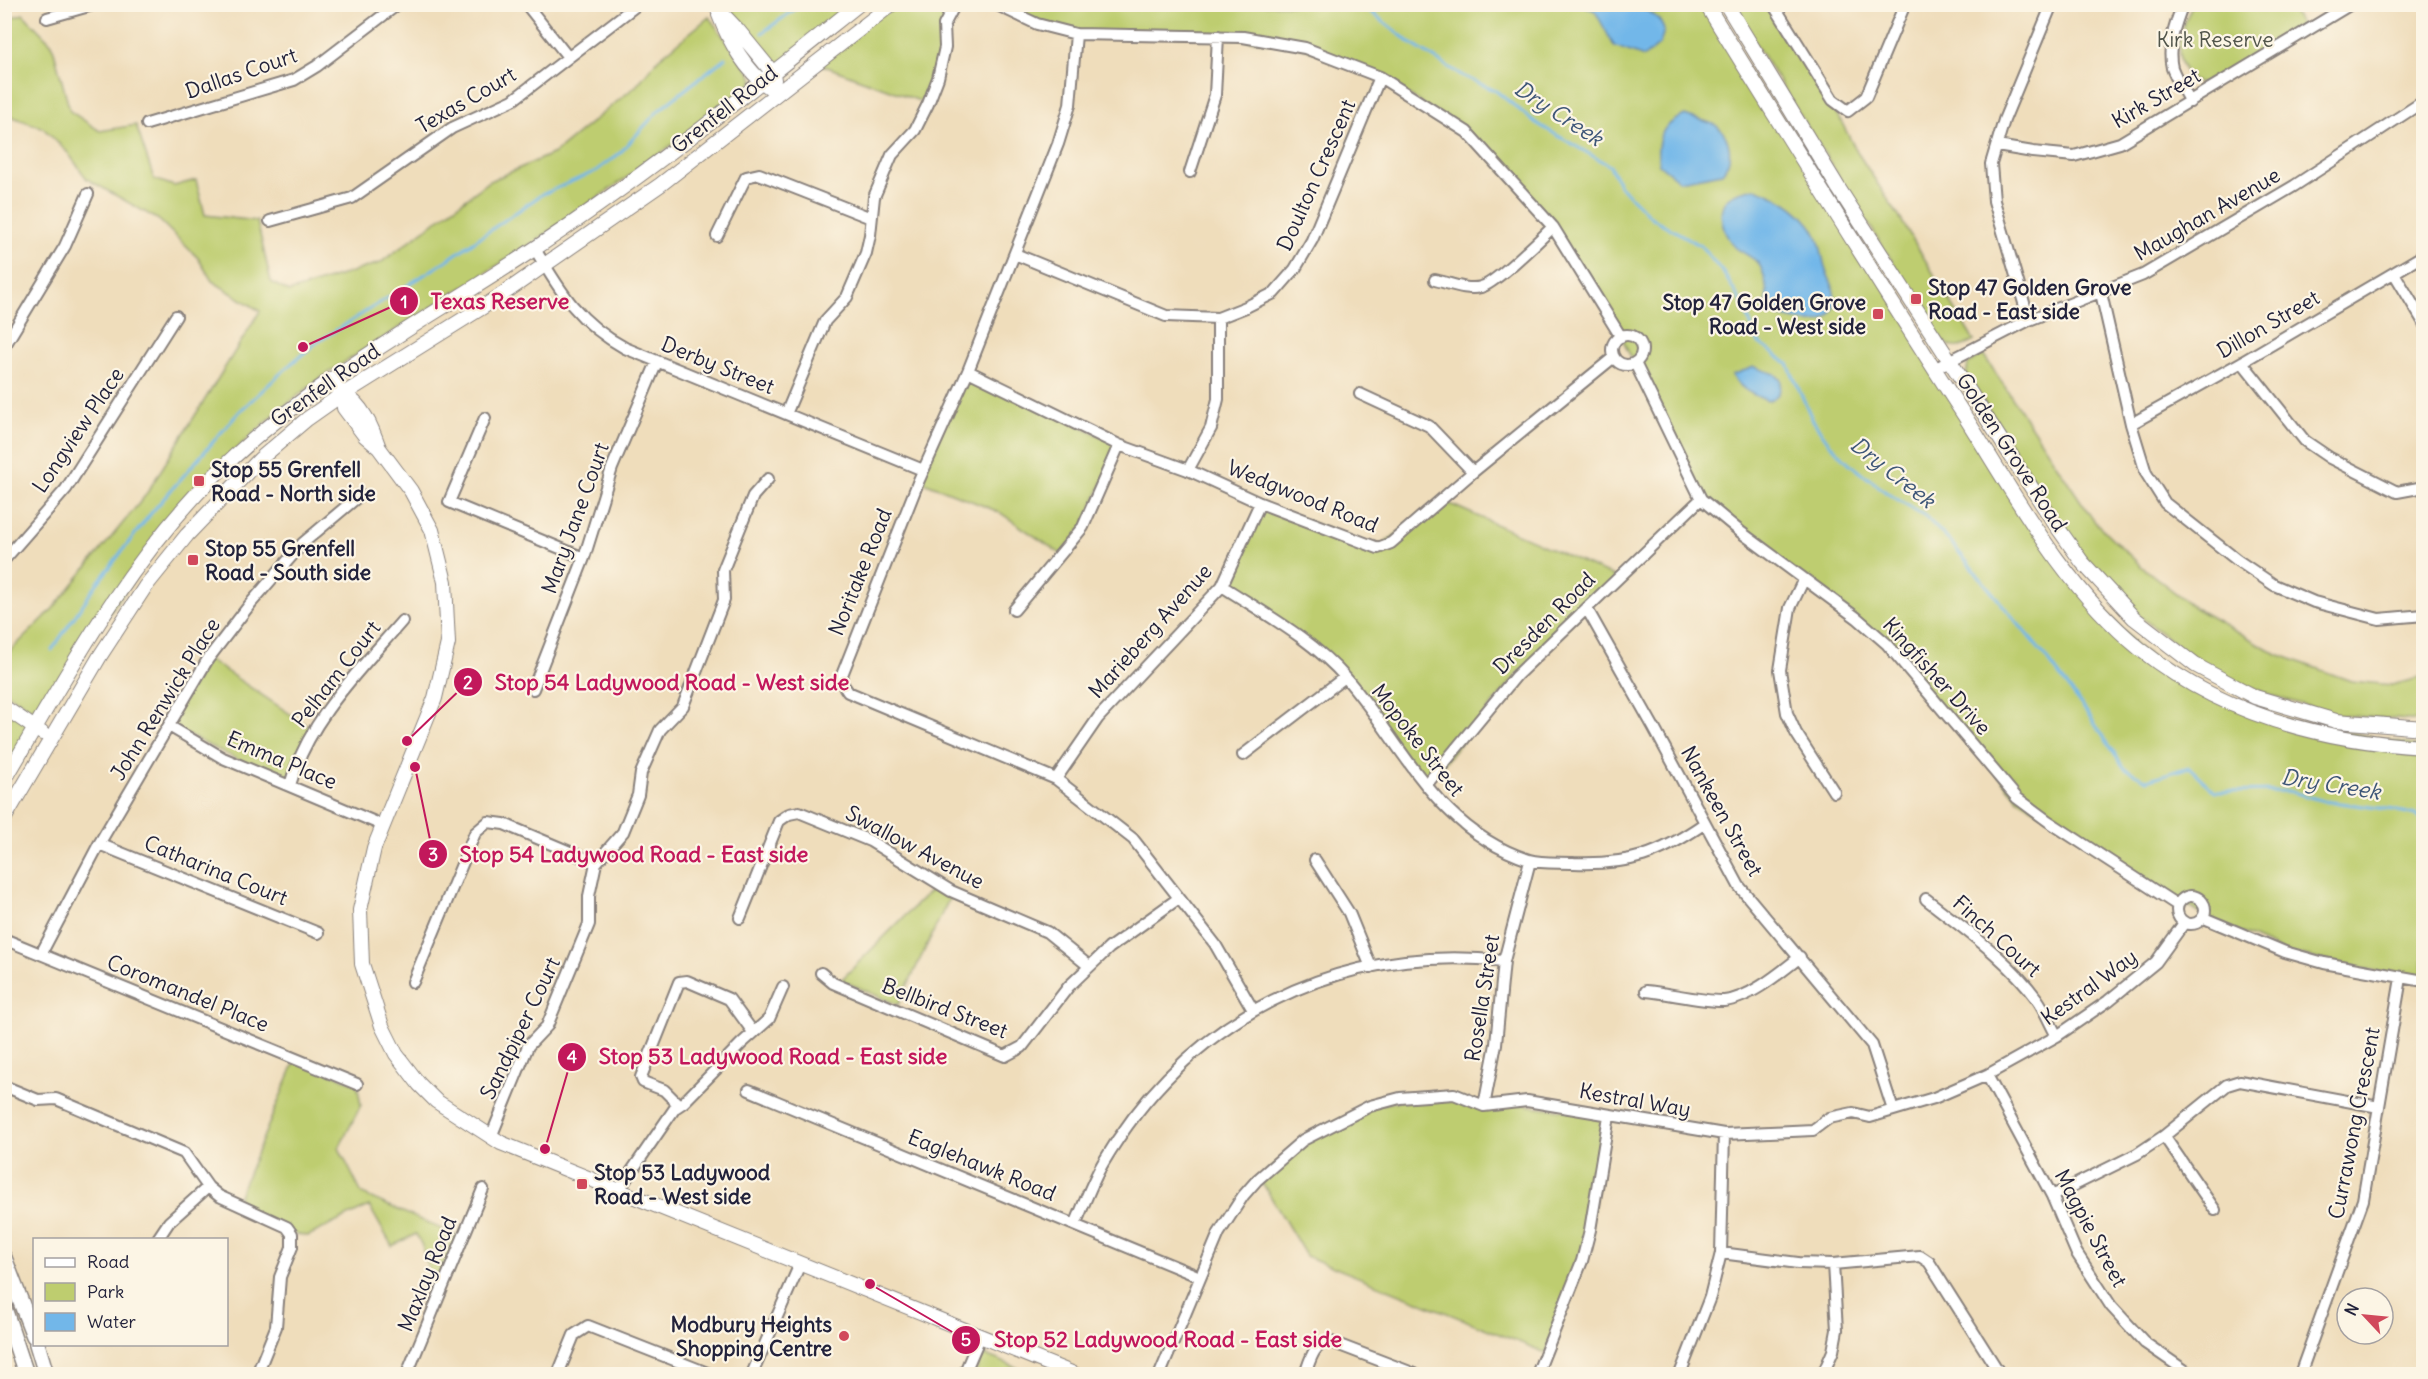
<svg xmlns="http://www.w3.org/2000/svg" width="2428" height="1379" viewBox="0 0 2428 1379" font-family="Delius,sans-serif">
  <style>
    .green { fill: #becd6f; stroke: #707855; stroke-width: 1.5 }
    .water { fill: #72b7e9; stroke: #4a6c92; stroke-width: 1.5 }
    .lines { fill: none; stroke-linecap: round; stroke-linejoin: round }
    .stream { stroke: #72b7e9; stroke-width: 3 }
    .street-casing { stroke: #88807b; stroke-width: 14 }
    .secondary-casing { stroke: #88807b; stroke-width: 16 }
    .primary-casing { stroke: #88807b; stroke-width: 18 }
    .street { stroke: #fff; stroke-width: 10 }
    .secondary { stroke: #fff; stroke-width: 14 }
    .primary { stroke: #fff; stroke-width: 15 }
    .poi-dot { fill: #d1495b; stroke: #fcf5e5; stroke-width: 2 }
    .labels { text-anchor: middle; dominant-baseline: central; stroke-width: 4.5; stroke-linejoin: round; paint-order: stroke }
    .park-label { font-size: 21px; fill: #51554b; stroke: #fcf5e5 }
    .street-label { font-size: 21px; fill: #22223b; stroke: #fcf5e5 }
    .poi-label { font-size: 21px; font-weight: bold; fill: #22223b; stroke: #fcf5e5; text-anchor: start }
    .water-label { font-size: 22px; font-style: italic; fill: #3e5678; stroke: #fcf5e5 }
    .leader { fill: none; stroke: #c2185b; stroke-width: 2 }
    .callout-dot { fill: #c2185b; stroke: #fcf5e5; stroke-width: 2 }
    .mark-label { font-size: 18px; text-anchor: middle; font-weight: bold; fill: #fff }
    .callout-label { font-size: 22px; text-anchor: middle; font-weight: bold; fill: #c2185b; stroke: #fcf5e5; stroke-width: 4.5; stroke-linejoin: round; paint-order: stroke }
  </style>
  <rect width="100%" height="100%" fill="#fcf5e5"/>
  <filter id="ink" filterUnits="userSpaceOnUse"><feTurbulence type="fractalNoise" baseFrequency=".0167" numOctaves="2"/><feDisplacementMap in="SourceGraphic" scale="12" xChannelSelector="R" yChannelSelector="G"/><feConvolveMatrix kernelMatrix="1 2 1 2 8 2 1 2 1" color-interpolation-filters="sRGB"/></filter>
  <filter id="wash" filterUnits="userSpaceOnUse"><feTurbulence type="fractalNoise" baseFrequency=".008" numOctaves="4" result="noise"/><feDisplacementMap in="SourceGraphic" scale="24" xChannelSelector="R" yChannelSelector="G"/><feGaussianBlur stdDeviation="1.35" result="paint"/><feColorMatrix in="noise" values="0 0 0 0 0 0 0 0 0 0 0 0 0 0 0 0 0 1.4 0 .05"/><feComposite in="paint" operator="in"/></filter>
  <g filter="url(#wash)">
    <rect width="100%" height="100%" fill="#efddbb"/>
    <path class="green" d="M713,5H859L773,73Z
      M889,5H958L953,8L945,47L928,104L816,63Z
      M995,5H1706L2052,553L2141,650L2247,712L2423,747V981L2285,952L2204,916L2017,798L1887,644L1701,499L1621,337L1553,227L1467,132L1380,77L1305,48L1218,36L1076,34Z
      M1731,5H1769L1841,121L1857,152L1900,218L1974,341C1961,348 1953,351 1941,339Z
      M2192,5H2289L2301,25C2278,39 2221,80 2198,83C2191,81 2188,76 2184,70C2172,45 2183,28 2192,5Z
      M23,14L52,44L70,111L100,131L136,125L154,179L174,186L196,180L205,215L257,221L271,282L289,292L380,263L490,181L554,153L637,85L658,59L709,17L751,74L753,80L750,86L642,167L531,244L326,374L278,411L209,474L41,708L33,710L5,692V656L51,611L145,496L260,311L212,281L198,258L159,220L87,179L68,153L43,128L5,114V20Z
      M1983,354L2094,521L2141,566L2195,608L2277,654L2351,681L2392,685L2423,677V721L2337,715L2270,695L2238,683L2194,658L2138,615L2086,560L2057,518L1966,374L1968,364Z
      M968,371L1119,445L1083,527L1061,554L999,512L919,480Z
      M1441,500L1617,578L1516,676L1426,785L1345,677L1310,643L1222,586L1260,503L1378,548Z
      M208,659L314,730L290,785L169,726Z
      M5,707L35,729L5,782Z
      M933,888L950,897L898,1005L841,980Z
      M296,1059L357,1084L361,1105L339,1148L362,1194L462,1238L435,1292L422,1246L416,1234L392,1246L369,1206L308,1236L292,1234L235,1205Z
      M1437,1094L1473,1103H1508L1609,1116L1590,1230L1546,1353L1306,1256L1265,1187L1257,1180L1303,1140L1370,1106Z
      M983,1354L1033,1374H975Z"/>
    <path class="water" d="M1583,5C1608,4 1656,0 1664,30L1660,44L1644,57L1614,46L1595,11Z
      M1685,115C1694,119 1709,121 1717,126C1731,137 1734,160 1722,173L1680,181L1659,164C1655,139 1661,125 1685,115Z
      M1755,188C1776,195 1795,206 1809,223C1821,237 1821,254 1826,271C1828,277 1832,282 1833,288C1841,318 1822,327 1796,320C1784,316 1776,318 1767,309C1767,295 1767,275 1758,263C1753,257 1742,253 1735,247C1724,236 1714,209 1729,197C1737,191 1746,190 1755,188Z
      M1754,367L1775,374L1781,380C1781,392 1779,396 1768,401C1753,395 1741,390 1732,375Z"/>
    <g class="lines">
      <path class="stream" d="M1361,4L1413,45L1463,76L1496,91L1536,123L1610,166L1620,186L1652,218L1701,246L1724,274L1743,305L1758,342L1788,364L1812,419L1828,442L1849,463L1887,493L1925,516L1953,545L2049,661L2091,718L2125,769L2147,780L2189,767L2215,792L2288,791L2324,801L2395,810L2415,815L2424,822
        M762,33L802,4
        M52,650L96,585L152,512L240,411L292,363L316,343L443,263L541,195L596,171L620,153L658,111L725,58"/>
    </g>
  </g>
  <g filter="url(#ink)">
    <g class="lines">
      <g class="street-casing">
        <path id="street" d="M526,4L568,57
          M995,4L1037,24L1076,34L1243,37L1305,48L1380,77L1467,132L1553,227L1621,337
          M1773,4L1833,100L1848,111L1866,97L1905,4
          M2183,4C2175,24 2167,47 2172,68C2176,79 2184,91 2190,102
          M47,18L96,4
          M1076,34L1070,105L1058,144L968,371L919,480L840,680L848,692L1056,779L1133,839L1215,944L1253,1010
          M147,124L294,80L317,66L398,4
          M1997,146L2033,152L2074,156L2120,143L2351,4
          M1190,172L1215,95L1218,36
          M270,221L352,198L452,128L513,100L638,4
          M717,236L746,177L759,174L871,218
          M535,249C561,293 579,323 625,348L923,470
          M1015,254L1166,316L1218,318L1246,307L1274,293L1295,269L1312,240L1380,77
          M2394,273L2424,323
          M1435,280C1449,283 1467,291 1481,287C1495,284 1540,239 1553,227
          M2101,293L2131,424L2146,473L2165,503L2237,560L2274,585L2314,602L2379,619L2424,615
          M2029,320L1994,201L1991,164L2004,120L2052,4
          M1612 350a15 15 0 1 1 30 0a15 15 0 1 1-30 0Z
          M4,347L65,246L88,194
          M2242,362L2305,441L2330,458L2397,492L2424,487
          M1635,363L1701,499L1742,533L1857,618L1887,644L2017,798L2048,821L2177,905
          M1934,369L2029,320L2143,275L2294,186L2424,101
          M968,371L1119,445L1188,470L1260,503L1378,548L1391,543L1473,472L1614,357
          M1360,394L1429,426L1473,472
          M786,414L825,321L847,297L866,253L870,235L874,197L892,155L915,130L928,104L938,78L945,47L944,25L953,8L958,4
          M485,418L449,502L584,558
          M2131,424L2242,362L2424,255
          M1188,470L1211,428L1218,399V318
          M4,560L66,489L176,316
          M1804,579L1790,608L1780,670L1787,713L1796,733L1834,792
          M1222,586C1265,614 1312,639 1346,678C1404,745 1436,830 1529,860C1542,864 1560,862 1574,863C1630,865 1659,855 1705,823
          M1587,609L1654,728L1739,886L1872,1045L1893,1110
          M1014,610L1083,527L1119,445
          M533,689L584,558L612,468L657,362
          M169,726L223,758L382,825
          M1243,755L1345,677
          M1056,779L1098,718L1222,586L1260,503
          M290,785C308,720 359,671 402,621
          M1426,785L1516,676L1701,499
          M99,844L318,933
          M1315,860L1349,913L1371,967
          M2177 910a14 14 0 1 1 28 0a14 14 0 1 1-28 0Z
          M1926,899C1964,929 2008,959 2037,999C2045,1010 2050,1024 2057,1036
          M740,918L779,821L789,814L799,812L870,841L951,891L1047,932L1089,966
          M2204,918L2285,952L2324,963L2424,981
          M4,939L357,1084
          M41,954L99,844L208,659L251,603L303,543L360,495
          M821,973L833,983L1005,1056L1022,1047L1069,986L1109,948L1179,898
          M413,982L475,833L488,822L504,824L596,863
          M1646,991C1668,993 1705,1002 1724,1001C1749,999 1781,972 1800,957
          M1987,1075L2052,1196L2076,1252L2111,1306L2145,1343L2190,1374
          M4,1086L38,1100L56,1099L184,1153L208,1187L219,1196L287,1227L292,1234V1247L280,1277L276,1327L257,1374
          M749,1090L1200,1277
          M679,1105L664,1090L643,1082L641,1077L679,982L687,981L729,999L753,1032
          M1484,1106L1496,1044L1504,961L1530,861
          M2164,1136L2215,1210
          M491,1137L528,1046L547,1026L589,924V896L596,863L623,832L638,795L641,773L660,730L683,706L724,600L723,570L753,496L768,479
          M618,1191L675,1108L684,1102L742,1043L769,1019L783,987
          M2052,1196L2137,1154L2164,1136L2227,1085L2240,1081L2379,1107
          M1075,1225C1084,1204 1092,1182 1103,1163C1189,1017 1336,943 1504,961
          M157,1240L169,1222L208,1187
          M1721,1253L1798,1263L1833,1264L1920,1256L1929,1262L2000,1374
          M407,1374L483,1189
          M558,1374L574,1335L588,1326L710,1374
          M752,1374L800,1264
          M964,1374L980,1337
          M1160,1374L1219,1233L1243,1196L1257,1180L1303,1140L1370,1106L1400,1098L1454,1094L1484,1106L1527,1101L1724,1134L1813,1130L1829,1118L1853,1113L1870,1117L1934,1098L1987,1075L2057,1036L2108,1001L2156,962L2184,923
          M1305,1374C1310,1361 1313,1344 1329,1341L1415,1374
          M1537,1374L1582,1261L1590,1230L1609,1116
          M1680,1374L1710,1297L1721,1253L1724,1134
          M1823,1374L1833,1351L1837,1330L1833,1264
          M2300,1374L2363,1200L2401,978"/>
      </g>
      <g class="secondary-casing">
        <path id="secondary" d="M713,4L737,29L773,73L774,80
          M1706,4C1791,142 1876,279 1964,415C2016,497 2064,587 2140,649C2221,714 2322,741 2424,747
          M1726,4L1839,189L2053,521L2082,562L2134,618L2195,665L2255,697L2336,721L2424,728
          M719,15C729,41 746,71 769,87
          M331,379L343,394L344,408L365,436L379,448L411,491L432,530L445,582L448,643L435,698L374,848L360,910L362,964L382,1026L396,1054L419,1084L436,1101L501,1143L1074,1374
          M343,394C362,403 372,428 379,448
          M4,707L42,733
          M4,781C67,674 125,565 214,476C305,385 418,325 525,255C642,179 750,91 859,4
          M4,819L100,656L145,587L187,535L260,459L307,419L334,400L494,300L660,185L892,4"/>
      </g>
      <g class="primary-casing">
        <path id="primary" d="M4,1258L34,1336
          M4,1308L26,1374
          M37,1344L46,1374"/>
      </g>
      <use href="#street" class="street"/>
      <use href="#secondary" class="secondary"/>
      <use href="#primary" class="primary"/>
    </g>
  </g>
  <g class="poi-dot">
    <rect x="1910" y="293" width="12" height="12" rx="3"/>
    <rect x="1872" y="308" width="12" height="12" rx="3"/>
    <rect x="193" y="475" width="12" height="12" rx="3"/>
    <rect x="187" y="554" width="12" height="12" rx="3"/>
    <rect x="576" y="1178" width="12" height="12" rx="3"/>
    <circle cx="844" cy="1336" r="6"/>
  </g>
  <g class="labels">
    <g class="park-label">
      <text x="2215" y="39">Kirk Reserve</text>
    </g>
    <g class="street-label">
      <text transform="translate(241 73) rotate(-19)">Dallas Court</text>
      <text transform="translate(2156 98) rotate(-30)">Kirk Street</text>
      <text transform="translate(466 100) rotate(-30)">Texas Court</text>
      <text transform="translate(724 109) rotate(-38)">Grenfell Road</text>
      <text transform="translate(1316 175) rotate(-66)">Doulton Crescent</text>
      <text transform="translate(2207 214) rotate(-30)">Maughan Avenue</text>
      <text transform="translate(2268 324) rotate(-30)">Dillon Street</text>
      <text transform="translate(718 365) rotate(22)">Derby Street</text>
      <text transform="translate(325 385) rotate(-35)">Grenfell Road</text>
      <text transform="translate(78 430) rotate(-56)">Longview Place</text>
      <text transform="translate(2012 452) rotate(57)">Golden Grove Road</text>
      <text transform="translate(1303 496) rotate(22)">Wedgwood Road</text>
      <text transform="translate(575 518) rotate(-70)">Mary Jane Court</text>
      <text transform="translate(860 572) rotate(-68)">Noritake Road</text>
      <text transform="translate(1544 623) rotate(-45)">Dresden Road</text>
      <text transform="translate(1150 631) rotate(-48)">Marieberg Avenue</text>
      <text transform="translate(336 674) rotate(-52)">Pelham Court</text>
      <text transform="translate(1937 676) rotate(48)">Kingfisher Drive</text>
      <text transform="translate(165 699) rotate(-58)">John Renwick Place</text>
      <text transform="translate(1418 740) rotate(52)">Mopoke Street</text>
      <text transform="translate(282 760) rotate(23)">Emma Place</text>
      <text transform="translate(1722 811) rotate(61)">Nankeen Street</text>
      <text transform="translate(915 847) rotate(28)">Swallow Avenue</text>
      <text transform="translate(216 870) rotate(22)">Catharina Court</text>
      <text transform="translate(1997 936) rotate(42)">Finch Court</text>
      <text transform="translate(2089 987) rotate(-36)">Kestral Way</text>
      <text transform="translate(188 993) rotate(22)">Coromandel Place</text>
      <text transform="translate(1482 998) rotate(-81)">Rosella Street</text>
      <text transform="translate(945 1008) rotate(21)">Bellbird Street</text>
      <text transform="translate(520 1028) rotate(-64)">Sandpiper Court</text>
      <text transform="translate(1635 1100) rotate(10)">Kestral Way</text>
      <text transform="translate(2354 1123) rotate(-79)">Currawong Crescent</text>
      <text transform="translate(982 1165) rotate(22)">Eaglehawk Road</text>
      <text transform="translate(2091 1228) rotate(62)">Magpie Street</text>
      <text transform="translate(427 1274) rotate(-68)">Maxlay Road</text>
    </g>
    <g class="poi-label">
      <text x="1928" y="287">Stop 47 Golden Grove<tspan x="1928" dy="24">Road - East side</tspan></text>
      <text x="1866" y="302" text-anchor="end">Stop 47 Golden Grove<tspan x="1866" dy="24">Road - West side</tspan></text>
      <text x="211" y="469">Stop 55 Grenfell<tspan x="211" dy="24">Road - North side</tspan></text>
      <text x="205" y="548">Stop 55 Grenfell<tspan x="205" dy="24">Road - South side</tspan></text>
      <text x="594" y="1172">Stop 53 Ladywood<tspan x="594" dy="24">Road - West side</tspan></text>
      <text x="832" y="1324" text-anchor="end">Modbury Heights<tspan x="832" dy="24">Shopping Centre</tspan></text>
    </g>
    <g class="water-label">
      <text transform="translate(1559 113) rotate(33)">Dry Creek</text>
      <text transform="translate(1893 472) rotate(38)">Dry Creek</text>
      <text transform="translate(2331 784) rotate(9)">Dry Creek</text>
    </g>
  </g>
  <path class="leader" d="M303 347L404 301M407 741L468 682M415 767L433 854M545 1149L572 1057M870 1284L966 1340"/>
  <g class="callout-dot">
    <circle cx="303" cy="347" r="6"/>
    <circle cx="407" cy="741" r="6"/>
    <circle cx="415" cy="767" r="6"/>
    <circle cx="545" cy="1149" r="6"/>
    <circle cx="870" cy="1284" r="6"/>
    <circle cx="404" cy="301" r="15"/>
    <circle cx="468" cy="682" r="15"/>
    <circle cx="433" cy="854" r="15"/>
    <circle cx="572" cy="1057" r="15"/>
    <circle cx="966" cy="1340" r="15"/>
  </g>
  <g class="mark-label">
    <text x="404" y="308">1</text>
    <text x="468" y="689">2</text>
    <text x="433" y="861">3</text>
    <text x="572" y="1063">4</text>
    <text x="966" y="1346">5</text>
  </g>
  <g class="callout-label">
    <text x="500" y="309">Texas Reserve</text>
    <text x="672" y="690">Stop 54 Ladywood Road - West side</text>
    <text x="634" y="862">Stop 54 Ladywood Road - East side</text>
    <text x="773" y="1064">Stop 53 Ladywood Road - East side</text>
    <text x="1168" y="1347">Stop 52 Ladywood Road - East side</text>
  </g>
  <rect width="2428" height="1379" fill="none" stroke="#fcf5e5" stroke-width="24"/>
  <rect x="33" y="1238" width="195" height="108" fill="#fcf5e5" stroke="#a5a1a1" stroke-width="1.5"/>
  <rect x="45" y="1258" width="30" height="9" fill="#ffffff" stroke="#a5a1a1" stroke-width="1.5"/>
  <text x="87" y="1268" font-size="18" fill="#22223b">Road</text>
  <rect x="45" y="1283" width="30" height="18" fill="#becd6f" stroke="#a5a1a1" stroke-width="1.5"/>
  <text x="87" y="1298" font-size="18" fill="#22223b">Park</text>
  <rect x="45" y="1313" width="30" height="18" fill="#72b7e9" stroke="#a5a1a1" stroke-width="1.5"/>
  <text x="87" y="1328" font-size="18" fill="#22223b">Water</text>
  <g transform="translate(2365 1316) rotate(296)"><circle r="28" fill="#fcf5e5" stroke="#a5a1a1" stroke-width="1.5"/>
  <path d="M0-4.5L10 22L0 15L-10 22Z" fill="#d1495b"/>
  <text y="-9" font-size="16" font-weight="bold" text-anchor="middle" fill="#22223b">N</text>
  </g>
</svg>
